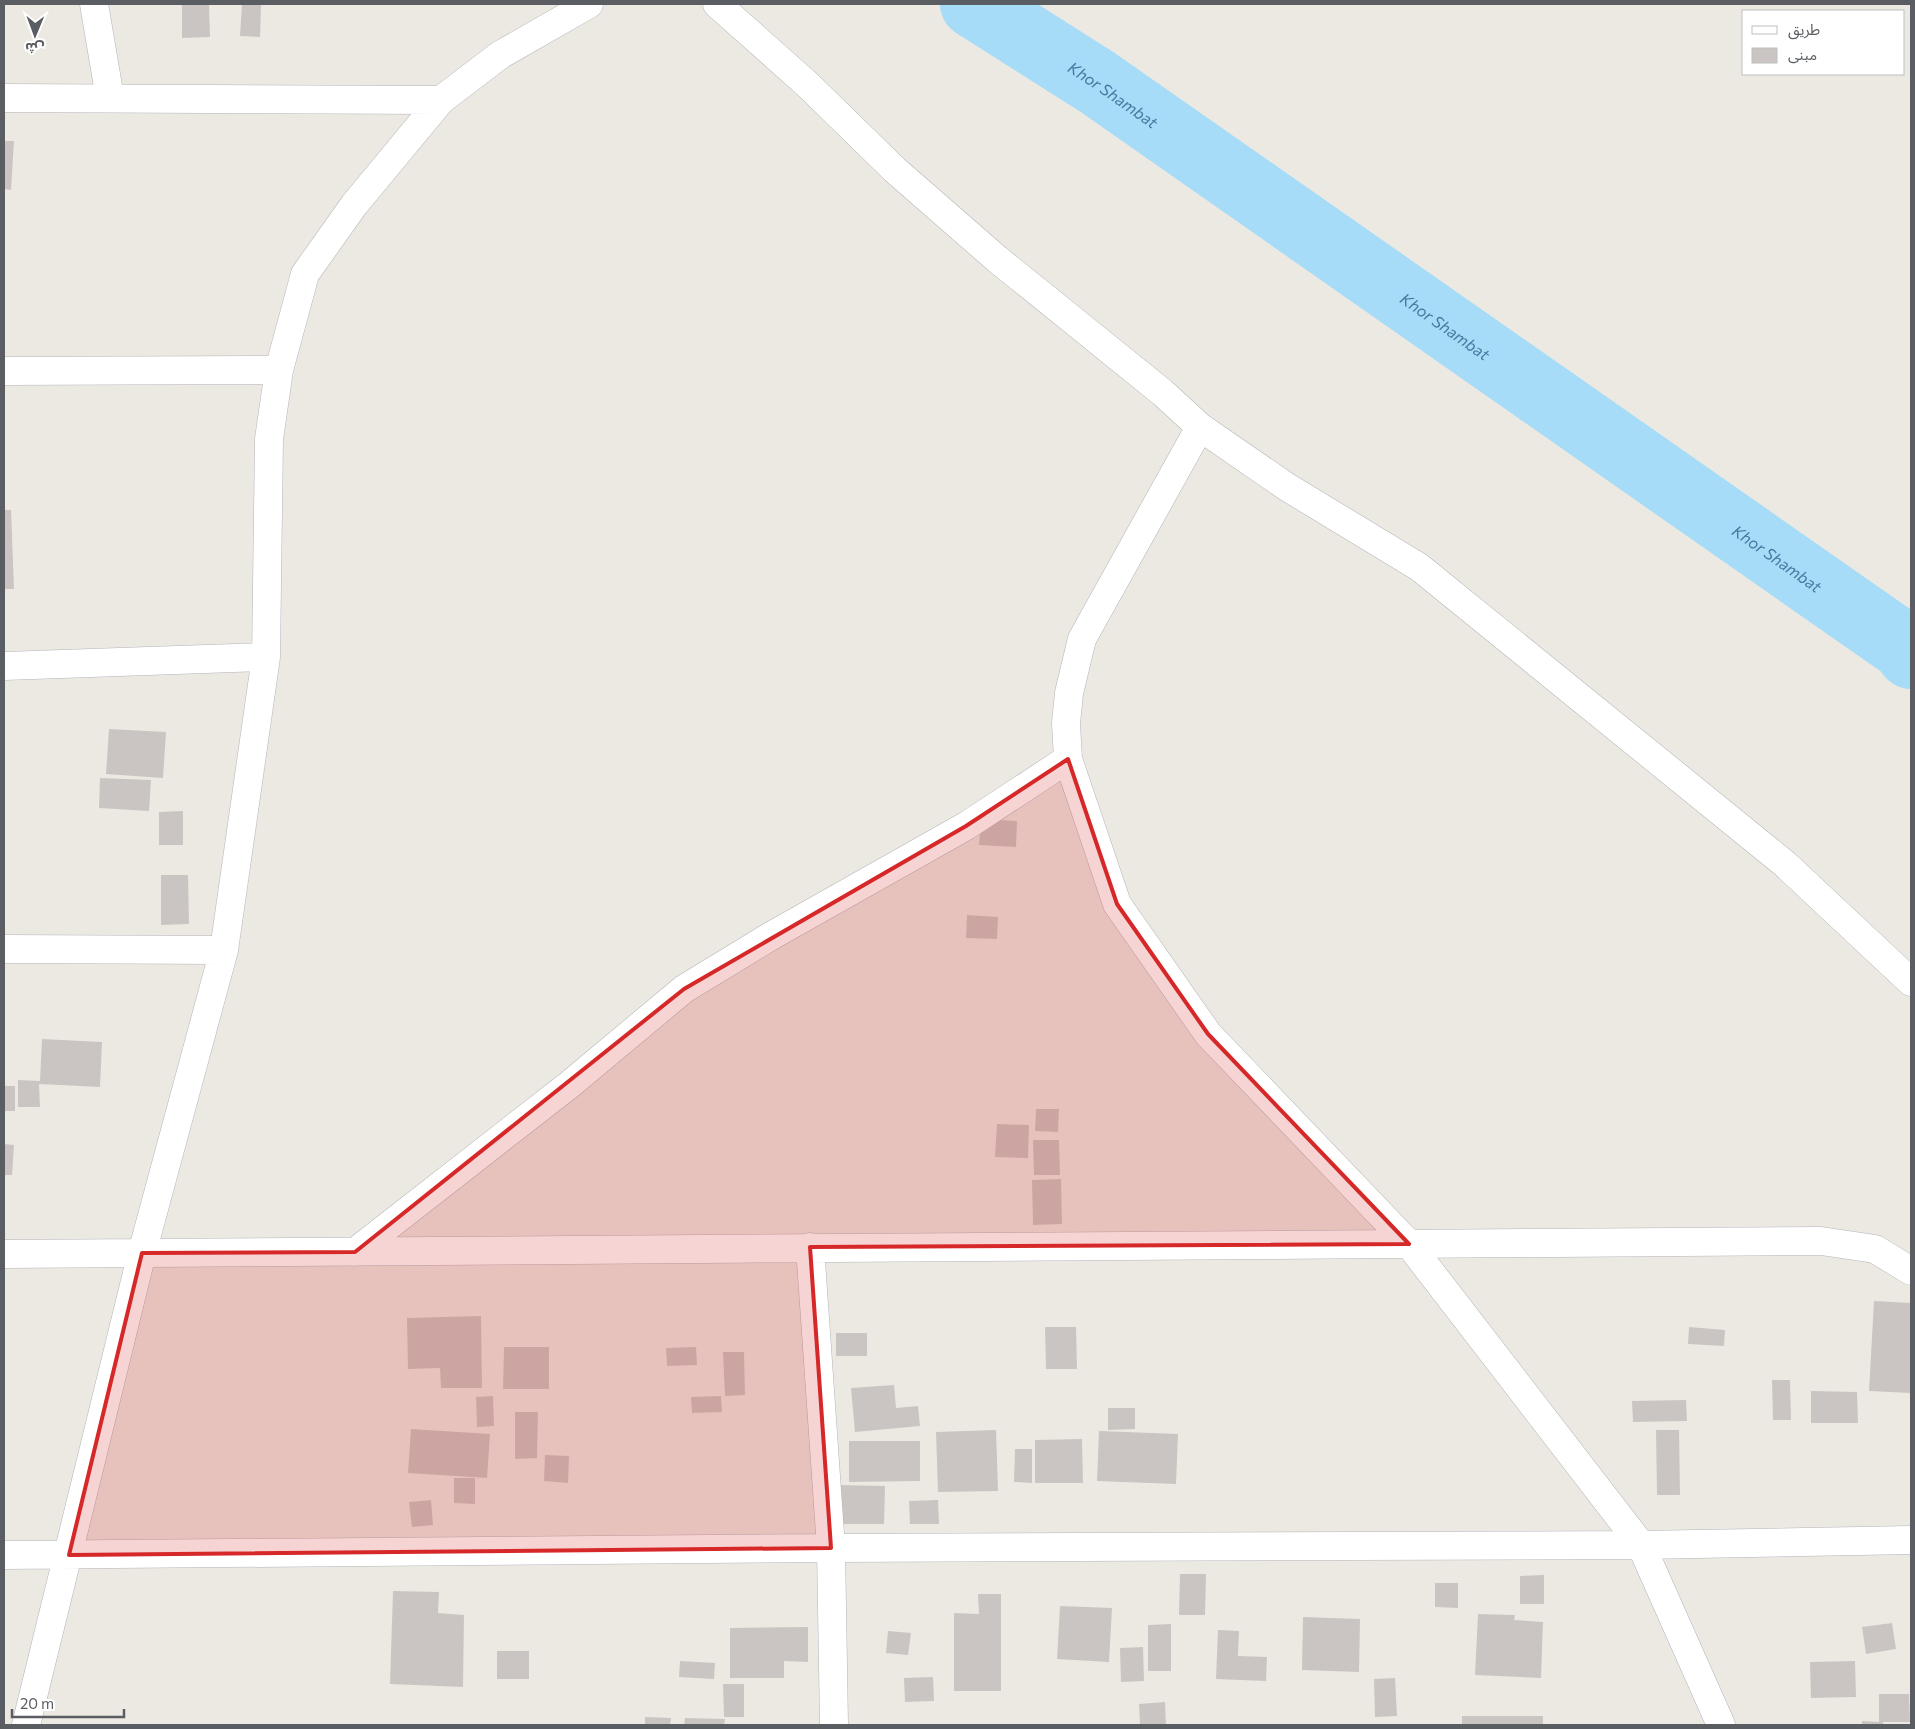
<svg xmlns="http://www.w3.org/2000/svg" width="1915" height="1729" viewBox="0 0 1915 1729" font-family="Commissioner,'Noto Sans Arabic',sans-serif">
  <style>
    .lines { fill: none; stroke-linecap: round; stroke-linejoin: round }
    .river { stroke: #a6dcf8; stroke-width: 68 }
    .building { fill: #cac5c2 }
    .minor-casing { stroke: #b3b5b9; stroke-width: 29 }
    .minor { stroke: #fff; stroke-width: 28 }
    .marked { fill: #d62828; fill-opacity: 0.2; stroke: #d62828; stroke-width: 4; stroke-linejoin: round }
    .labels { text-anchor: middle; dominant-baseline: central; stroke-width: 5; stroke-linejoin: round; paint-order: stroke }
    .water-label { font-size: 16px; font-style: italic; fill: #427aa0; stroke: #fff }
  </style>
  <rect width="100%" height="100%" fill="#ece9e2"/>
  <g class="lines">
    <path class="river" id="s1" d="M974,4L1097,82L1905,647L1911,655"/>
  </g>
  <path class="building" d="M182,4H209L210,37L182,38Z
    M242,4L261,5L260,37L240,36Z
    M4,141H14L11,190L4,189Z
    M4,510H11L14,589H4Z
    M109,729L166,732L163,778L106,774Z
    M100,778L151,780L149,811L99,808Z
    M183,811V845H159V812Z
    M981,819L1017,821L1016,847L979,845Z
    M161,875H188L189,924L161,925Z
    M967,915L998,917L997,939L966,938Z
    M42,1039L102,1042L100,1087L39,1084L40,1107H18V1080L40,1081Z
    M4,1086H15V1111H4Z
    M1036,1109H1059L1058,1132L1035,1131Z
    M997,1124L1029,1125L1028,1158L995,1157Z
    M1033,1140H1059L1060,1175H1034Z
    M4,1144L14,1145L12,1175H4Z
    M1061,1179L1062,1224L1033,1225L1032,1180Z
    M1874,1301L1911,1303V1393L1869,1391Z
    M481,1316L482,1388H441L440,1368L408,1369L407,1318Z
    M1045,1327H1076L1077,1369H1046Z
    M1689,1327L1725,1330L1724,1346L1688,1344Z
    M836,1333H867V1356H836Z
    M504,1347H549V1389H503Z
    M696,1347L697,1365L667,1366L666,1348Z
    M723,1352H744L745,1395L725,1396Z
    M1772,1380H1790L1791,1420H1773Z
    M894,1385L896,1408L918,1406L920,1426L855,1432L851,1388Z
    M1811,1391L1857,1392L1858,1423H1811Z
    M493,1396L494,1426L477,1427L476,1397Z
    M721,1396L722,1412L692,1413L691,1397Z
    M1686,1400L1687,1421L1633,1422L1632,1401Z
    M1108,1408H1135V1429L1108,1430Z
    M515,1412H538L537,1458L515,1459Z
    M411,1429L490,1434L487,1478L408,1473Z
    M996,1430L998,1491L938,1492L936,1432Z
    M1656,1430H1679L1680,1495H1657Z
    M1099,1431L1178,1434L1176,1484L1097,1481Z
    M1082,1439L1083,1483H1035V1440Z
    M849,1441H920V1481L849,1482Z
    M1015,1449H1032V1483L1014,1482Z
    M545,1455L569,1456L568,1483L544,1481Z
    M454,1478H475V1504L454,1503Z
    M839,1485L885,1486L884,1524H839Z
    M431,1500L433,1525L412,1527L409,1502Z
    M938,1500L939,1524H910L909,1501Z
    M1180,1574H1206L1205,1615H1179Z
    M1544,1575V1604H1520V1576Z
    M1435,1583H1458V1608L1435,1607Z
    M393,1591L439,1592L438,1613L464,1615L463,1687L390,1684Z
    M978,1594H1001V1691H954V1613L979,1614Z
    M1060,1606L1112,1608L1109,1662L1057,1659Z
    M1478,1614L1515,1615L1514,1620L1543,1622L1541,1678L1475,1675Z
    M1303,1617L1360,1619L1359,1672L1302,1670Z
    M1892,1623L1896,1649L1866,1654L1862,1627Z
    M1171,1624V1671H1148V1625Z
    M808,1627V1662L784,1661V1678H730V1628Z
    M1218,1630L1239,1631L1238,1656L1267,1657L1266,1681L1216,1679Z
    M888,1631L911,1633L908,1655L886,1653Z
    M1143,1647L1144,1681L1121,1682L1120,1648Z
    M497,1651H529V1679H497Z
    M680,1661L715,1663L714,1679L679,1677Z
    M1855,1661L1856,1697L1811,1698L1810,1662Z
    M933,1677L934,1701L905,1702L904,1678Z
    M1395,1678L1397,1716L1375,1717L1374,1679Z
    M723,1684H744V1717H724Z
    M1879,1694H1909L1910,1722H1883V1725H1862V1721L1879,1722Z
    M1165,1702L1166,1725H1140L1139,1704Z
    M1462,1716H1543V1725H1462Z
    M645,1717L671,1718L670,1725H645Z
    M685,1718L725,1719L724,1725H684Z"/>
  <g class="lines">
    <g class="minor-casing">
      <path id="minor" d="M94,4L110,98
        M717,4L808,85L895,170L997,259L1163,393L1200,427L1287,487L1419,567L1785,864L1911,982
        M4,98L441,100
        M279,370L305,274L354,205L441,100L500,55L589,4
        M4,371L279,370L269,439L266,657L224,950L142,1253L26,1725
        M1200,427L1082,639L1069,693L1066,723L1068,759L1117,904L1208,1034L1409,1244L1641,1545L1721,1725
        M4,666L266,657
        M4,949L224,950
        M810,1247L831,1548L834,1725
        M355,1252L569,1085L684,989L771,936L966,826L1068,759
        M4,1254L1821,1241L1875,1249L1911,1271
        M4,1555L831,1548L1641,1545L1911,1540"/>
    </g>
    <use href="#minor" class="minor"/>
  </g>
  <path class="marked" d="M1068,759L1117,904L1208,1034L1409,1244L810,1247L831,1548L69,1555L142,1253L355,1252L684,989L966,826Z"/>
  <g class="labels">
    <g class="water-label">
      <text stroke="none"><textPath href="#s1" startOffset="166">Khor Shambat</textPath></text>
      <text stroke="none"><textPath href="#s1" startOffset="571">Khor Shambat</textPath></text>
      <text stroke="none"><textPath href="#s1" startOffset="976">Khor Shambat</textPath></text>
    </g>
  </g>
  <rect width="1915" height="1729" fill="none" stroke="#5a5e62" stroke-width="10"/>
  <rect x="1742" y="10" width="162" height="65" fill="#ffffff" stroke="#bdbfc0"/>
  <rect x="1752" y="26" width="25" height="8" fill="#ffffff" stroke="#bdbfc0"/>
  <text x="1788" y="35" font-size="15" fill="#5a5e62">طريق</text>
  <rect x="1752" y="48" width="25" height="15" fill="#cac5c2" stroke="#bdbfc0"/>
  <text x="1788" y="60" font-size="15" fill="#5a5e62">مبنى</text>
  <g transform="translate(35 35) rotate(181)" stroke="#ffffff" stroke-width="4" paint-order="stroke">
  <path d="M0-4L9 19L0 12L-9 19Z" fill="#5a5e62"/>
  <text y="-8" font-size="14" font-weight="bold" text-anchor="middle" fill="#5a5e62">ش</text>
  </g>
  <path d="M12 1709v8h112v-8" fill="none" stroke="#5a5e62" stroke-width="2.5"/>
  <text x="20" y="1709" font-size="15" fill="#5a5e62" stroke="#ffffff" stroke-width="4" paint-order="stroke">20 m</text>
</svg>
